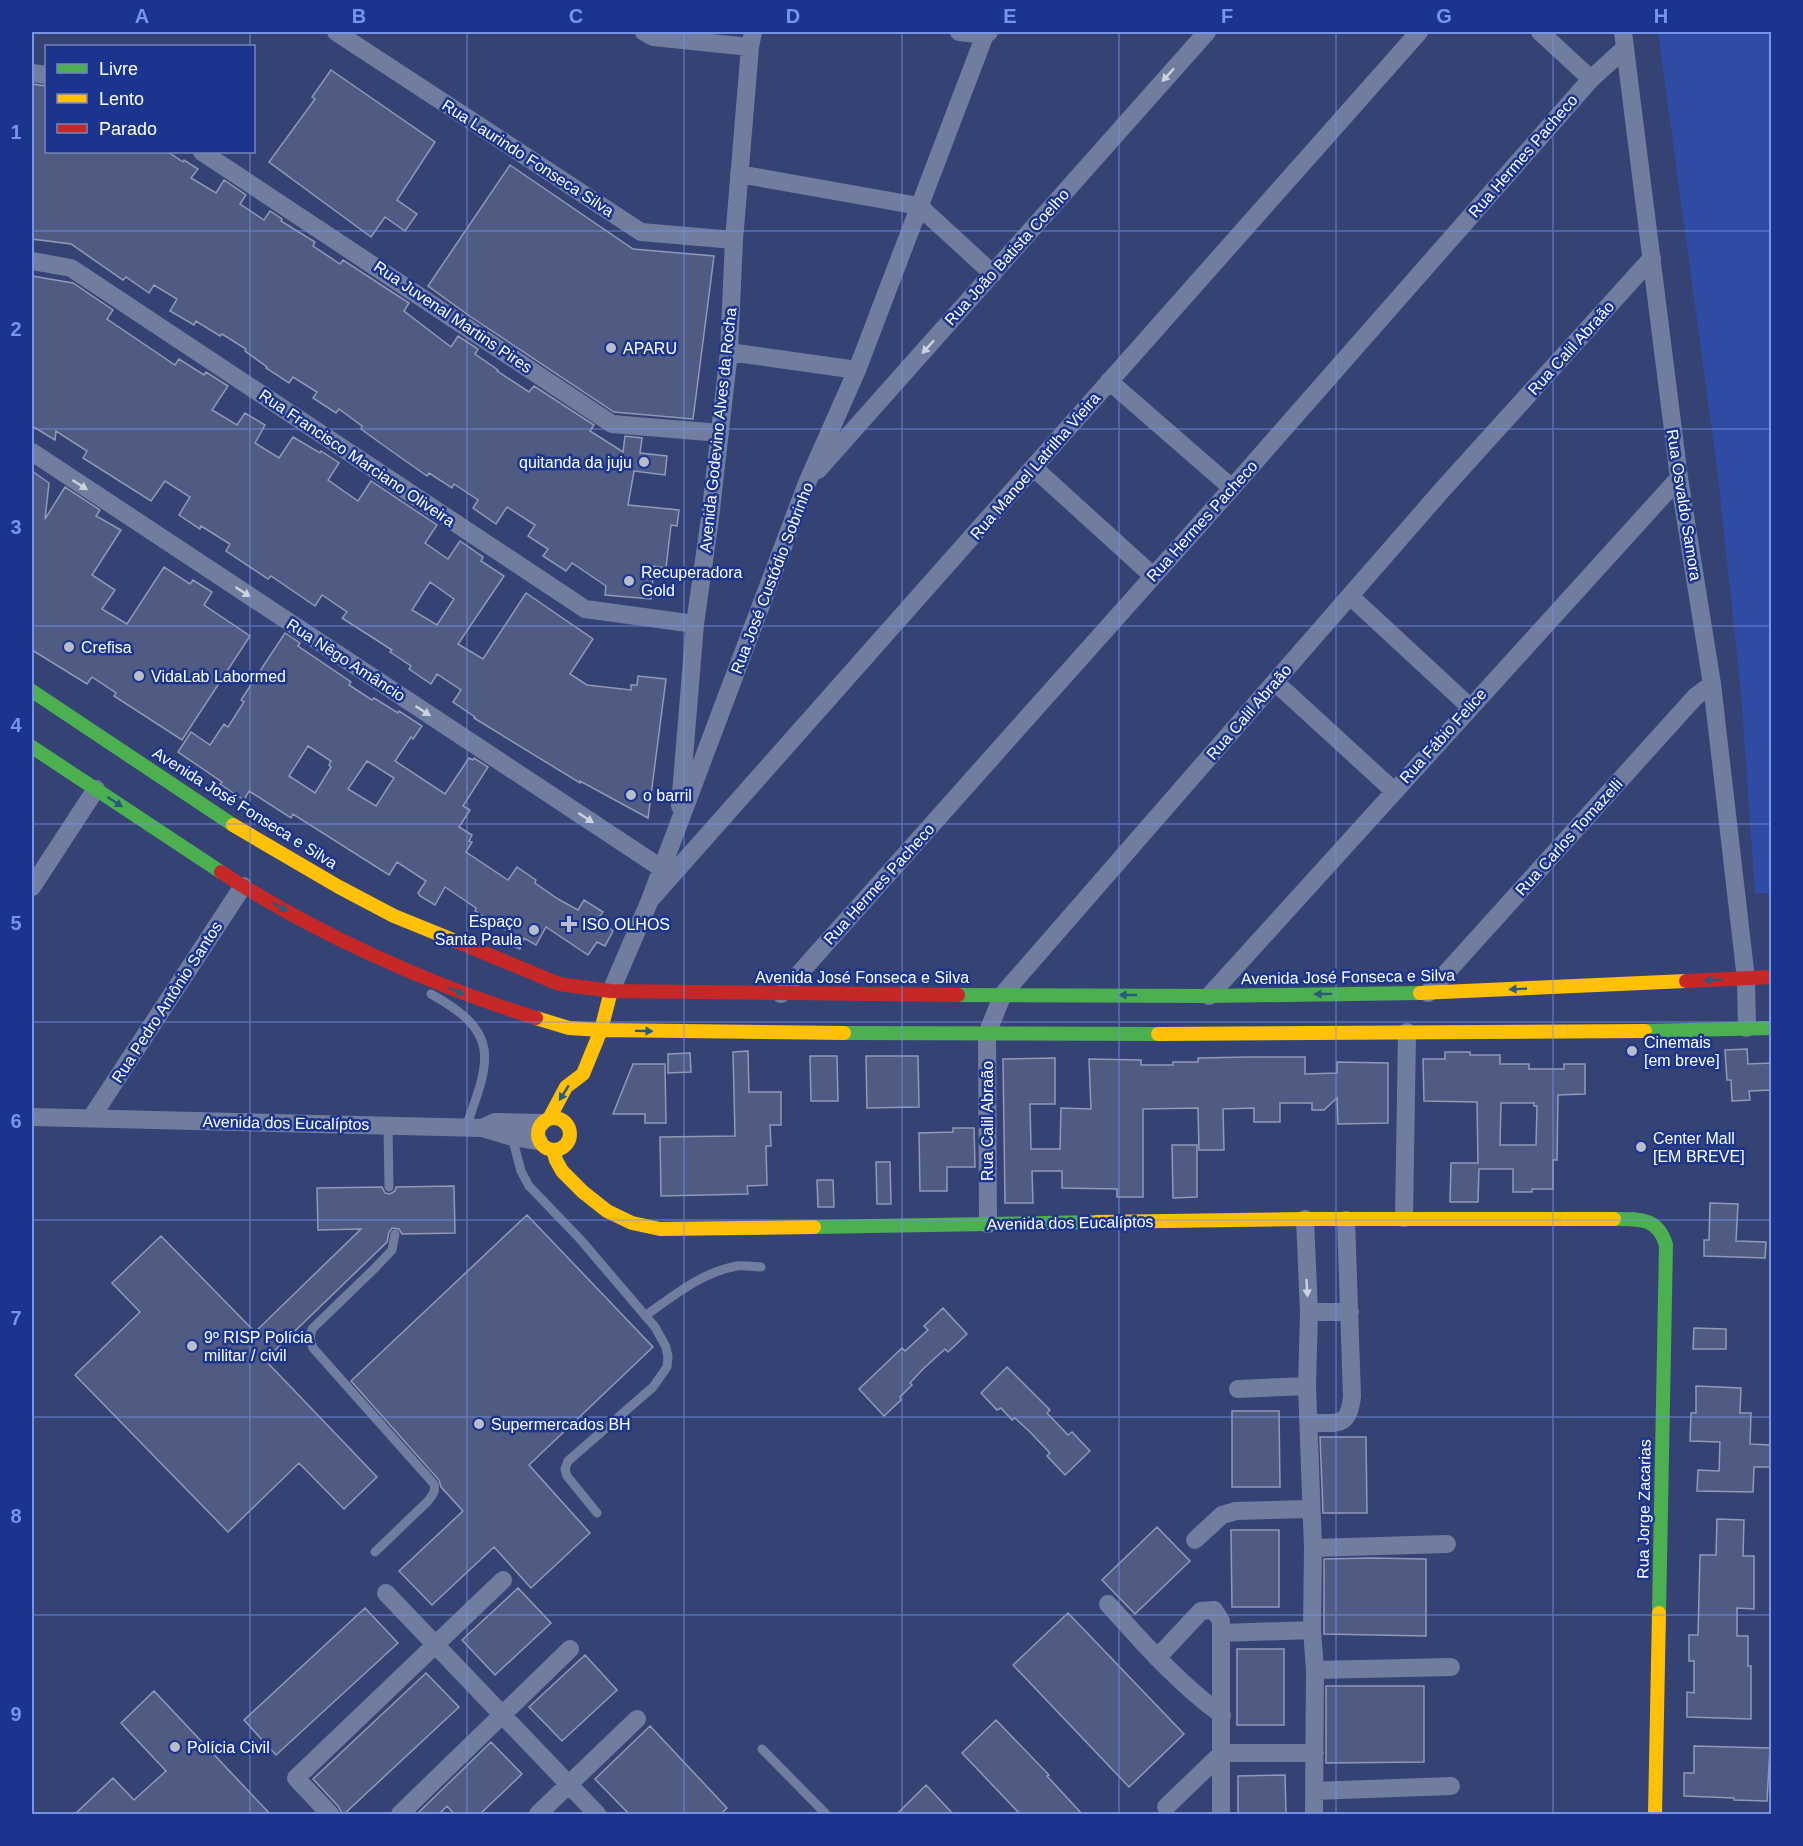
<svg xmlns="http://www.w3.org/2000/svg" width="1803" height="1846" viewBox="0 0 1803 1846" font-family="Helvetica,sans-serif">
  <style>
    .green { fill: #2f4ba4 }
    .building { fill: #4f5b82; stroke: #9199b6; stroke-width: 1.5; fill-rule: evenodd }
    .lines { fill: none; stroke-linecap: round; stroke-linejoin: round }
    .lane { stroke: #717d9f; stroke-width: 9 }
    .street { stroke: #717d9f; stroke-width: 18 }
    .fast { stroke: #4caf50; stroke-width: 14 }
    .slow { stroke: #ffc107; stroke-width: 14 }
    .jam { stroke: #c62828; stroke-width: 14 }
    .oneway { fill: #cdd2dd }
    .oneway2 { fill: #2a5a7b }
    .grid { fill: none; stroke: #7795e8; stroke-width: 1.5; stroke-opacity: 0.55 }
    .poi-dot { fill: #b8bdce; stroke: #1b358e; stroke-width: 2 }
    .labels { text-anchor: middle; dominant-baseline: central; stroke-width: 5; stroke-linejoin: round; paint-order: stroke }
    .street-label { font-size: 16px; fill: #fff; stroke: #1b358e }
    .poi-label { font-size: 16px; fill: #fff; stroke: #1b358e; text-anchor: start }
    .neatline { fill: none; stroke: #7795e8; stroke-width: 2 }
    .grid-label { font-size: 20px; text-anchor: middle; font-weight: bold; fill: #7795e8 }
  </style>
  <rect width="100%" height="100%" fill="#354374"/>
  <path class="green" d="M1658,32H1771V893H1755L1741,692L1717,468Z"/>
  <path class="building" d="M331,70L435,142L397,200L417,214L405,231L385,217L371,237L269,162L315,99L312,97Z
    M32,84L46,86V152H168L183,162L184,160L198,169L191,178L216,193L224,180L246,195L240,204L264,220L270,211L282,219L281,221L315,242L313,246L340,264L343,260L409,303L404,311L451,347L458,336L478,349L475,354L498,370L497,371L529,392L534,386L594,425L590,431L623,452L625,436L642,438L640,453L667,456L665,475L634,471L628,505L679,510L677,526L671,525L666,568L654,566L651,599L605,595L606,586L572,563L566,571L543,556L548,549L528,536L535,525L507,507L496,524L473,508L478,500L454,484L452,488L429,473L427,476L383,445L361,429L362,426L339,409L336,413L313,398L317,392L293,377L289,383L266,368L267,367L245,351L246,349L222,334L220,336L196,321L194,325L170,311L177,299L154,285L149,293L126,277L123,280L71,244L32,239Z
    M510,165L633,249L714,256L693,419L614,412L471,317L428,286Z
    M32,276L73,283L113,310L107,319L175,365L179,359L204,375L206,372L228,386L212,410L237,425L245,413L265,425L255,443L279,458L293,437L320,453L321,451L339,463L328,480L358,501L371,481L437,525L425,543L448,559L460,541L483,557L481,561L504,576L458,644L483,659L526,593L593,639L570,674L587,685L631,690V685H637L638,676L666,679L648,818L580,781V783L474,718L475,717L453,702L461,690L437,674L431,684L409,669L411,666L390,652L392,650L342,618L347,612L322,595L315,606L271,576L268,579L226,551L230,544L201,526L200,529L179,515L190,497L165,481L151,501L83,458L87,451L56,431L55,440L32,426ZM430,582L454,599L437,625L412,610Z
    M32,471L49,483L45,519L65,487L100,510L96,516L121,530L92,575L115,590L102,609L127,624L164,567L190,584L193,580L212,592L204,605L250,636L182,740L114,696L116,693L92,677L87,684L32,650Z
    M285,633L300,643L298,646L351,682L349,685L372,700L374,698L398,713L399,711L422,726L413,739L411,737L395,761L445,794L469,758L473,760L474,758L488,767L463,806L470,810L459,827L472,835L469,841L472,842L466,852L508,880L517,867L536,880L535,883L558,899L578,910L584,900L603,912L600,916L604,918L601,922L613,931L605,946L597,942L588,955L546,927L536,945L524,938L520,949L505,943L509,932L475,911L476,908L445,887L435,905L420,896L418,893L426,881L397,862L389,875L293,814L291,818L249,791L244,800L220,784L222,782L178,752L191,732L210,745L224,724L228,727L244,702L241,700ZM308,746L331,761L329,765L331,767L315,793L289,776ZM367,761L394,778L376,806L348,789Z
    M1747,1049L1748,1064L1772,1063V1090L1749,1091L1750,1100L1732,1101L1731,1080H1727L1725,1050Z
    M748,1051L749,1092H781V1125H770L771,1146H766L767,1185L747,1186L748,1194L661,1196L660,1137L735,1136L733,1052Z
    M1445,1052H1470V1055H1500V1064H1529V1069H1564V1064H1585V1094L1558,1095L1557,1160H1553V1189H1532V1192H1513V1169H1479L1478,1202H1450L1451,1163H1478L1477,1102L1424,1101L1423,1059H1445ZM1501,1103H1534V1106H1537L1536,1145H1500Z
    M690,1053L691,1072L668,1073V1054Z
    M810,1056H837L838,1101H811Z
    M866,1056H918L919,1107L867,1108Z
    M1249,1057H1305V1074L1337,1073V1062L1388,1063V1123L1338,1124L1337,1098L1324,1110H1312V1103H1280V1122H1254V1108L1223,1109L1224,1150H1199L1198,1108L1143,1109V1197H1117V1189L1062,1188V1171H1032L1033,1203H1005L1003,1059L1055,1058V1104H1030L1031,1149H1060L1061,1108L1091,1109L1089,1059L1141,1060V1065H1173V1062H1198V1058Z
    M633,1064H665L666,1123H645V1114H613Z
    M953,1128H974L975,1167H947V1191H920L919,1133L953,1132Z
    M1172,1145H1197V1197L1173,1198Z
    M876,1162H890L891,1204H877Z
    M817,1180H833L834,1207H818Z
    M454,1186L455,1233L402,1234L399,1229L392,1228L389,1232L387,1242L265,1360L377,1477L344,1509L299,1463L228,1532L75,1375L140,1312L112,1283L161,1236L255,1332L361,1229L318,1230L317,1188L382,1187L385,1193L390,1194L395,1191L396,1187Z
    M1710,1203L1738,1204L1736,1241L1766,1242L1765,1258L1704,1256V1240H1709Z
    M527,1215L653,1347L529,1465L590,1533L531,1588L494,1547L432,1605L399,1571L463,1511L441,1487L439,1480L351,1381Z
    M943,1308L967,1334L948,1352L945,1349L923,1369L910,1383L912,1385L900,1397L901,1400L884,1416L859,1389L902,1348L905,1351L928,1330L924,1326Z
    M1694,1328L1726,1329V1349H1693Z
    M1007,1367L1050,1410L1047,1413L1068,1435L1072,1432L1090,1451L1065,1475L1047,1456L1050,1453L1029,1431L1015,1418L1012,1420L1001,1408L997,1410L981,1393Z
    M1696,1386L1741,1388L1740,1413H1751L1750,1444L1770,1445V1467H1754L1753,1492L1697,1491L1698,1470L1719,1471L1720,1442L1690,1441L1691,1413H1696Z
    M1232,1411H1279L1280,1487H1232Z
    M1320,1437H1366L1367,1513H1323Z
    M1717,1519L1744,1520L1743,1556H1754V1609L1737,1608V1636H1748V1666H1751V1719L1687,1717V1692L1694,1693V1661H1689V1635H1698L1700,1555H1716Z
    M1157,1527L1190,1561L1135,1614L1102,1580Z
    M1231,1530H1279V1607H1232Z
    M1371,1558L1426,1559V1636L1324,1634V1559Z
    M518,1588L551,1623L495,1675L462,1640Z
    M365,1608L398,1643L276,1755L244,1720Z
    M1068,1613L1184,1734L1129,1787L1013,1665Z
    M1237,1649H1284V1725H1237Z
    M585,1655L617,1690L562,1741L529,1707Z
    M426,1673L459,1707L343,1815L338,1806L313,1779Z
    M1326,1686H1424V1762L1326,1763Z
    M154,1691L271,1815H74L113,1778L134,1800L166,1771L121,1723Z
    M996,1720L1049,1775L1047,1776L1083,1815H1021L962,1753Z
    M650,1726L727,1808L720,1815H630L595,1779Z
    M491,1742L522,1774L479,1815H455L447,1806L438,1815H416Z
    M1694,1746L1770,1748L1767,1801L1734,1800V1798L1684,1796V1773H1694Z
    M1285,1775L1286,1815H1238V1776Z
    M926,1785L954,1815H896Z"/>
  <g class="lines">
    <path class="lane" d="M431,994C502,1033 490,1060 466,1127
      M388,1126L389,1187
      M512,1137L521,1171L529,1186L580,1239L655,1327L666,1347L668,1357L667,1367L653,1387L568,1461L565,1469L567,1476L597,1513
      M645,1316C673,1296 702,1272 737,1266C744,1265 753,1267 761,1267
      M375,1552L427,1502C432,1496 436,1492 434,1484L313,1348L310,1339L312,1329L376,1267L392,1250L395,1234
      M762,1749L826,1814"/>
    <path class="street" d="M336,32L641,232L734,240
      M644,32L653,37L750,47
      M959,32L985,35L989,32
      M1540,32L1591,79
      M1623,32L1679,478L1712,684L1746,979L1747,1028
      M32,73L46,75
      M202,152L612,424L720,433
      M739,174L919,206L993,274
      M32,261L71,268L585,609L695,624
      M729,352L857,370
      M1109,381L1232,488
      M32,452L661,868
      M1034,468L1153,576
      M818,470L1207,32
      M1350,596L1470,707
      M1275,682L1394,791
      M680,806L695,624L710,518L729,352L734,240L750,47L753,32
      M32,887L96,789
      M650,900L1419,32
      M611,991L650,900L807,483L857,370L986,32
      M1428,993L1695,697L1712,684
      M781,994L1232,488L1591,79L1624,49
      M1209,996L1679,478
      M32,1117L482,1128L512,1137L539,1141
      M91,1118L243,886
      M482,1128L495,1122L541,1123
      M1404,1218L1407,1032
      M1305,1219L1309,1312L1307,1386L1313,1548L1312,1630L1315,1670L1314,1814
      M988,1224L987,1034L1003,994L1443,489L1652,258
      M1309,1312H1350
      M1238,1389L1307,1386
      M1309,1423C1337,1422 1349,1429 1352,1396L1346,1220
      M1195,1540L1222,1515L1236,1511L1310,1509
      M1313,1548L1447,1544
      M386,1593L597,1814
      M1108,1604C1144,1644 1179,1684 1222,1715
      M1221,1633L1312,1630
      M1157,1658L1201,1611L1214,1610L1221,1621V1814
      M1315,1670L1451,1667
      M1314,1791L1451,1786
      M1166,1807L1222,1753H1315
      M330,1814L296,1778L503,1580
      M400,1814L570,1649
      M538,1814L637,1719"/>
    <path class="fast" d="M32,691L233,825
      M32,747L221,872
      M958,995L1209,996L1420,993
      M1645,1031L1772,1028
      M844,1033L1158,1034
      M1614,1219C1638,1219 1658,1217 1666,1245L1659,1613
      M814,1227L1097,1222"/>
    <path class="slow" d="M233,825L339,887L394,916L458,942
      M1420,993L1686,981
      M536,1018L569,1028L601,1030L844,1033
      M1158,1034L1645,1031
      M550,1117L566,1087L583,1074L601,1030L611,991
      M538 1134a16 16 0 1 1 32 0a16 16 0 1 1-32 0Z
      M553,1150L556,1160L562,1171L583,1192L607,1211L632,1223L660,1229L814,1227
      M1097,1222L1305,1219H1614
      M1655,1814L1659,1613"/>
    <path class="jam" d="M221,872C314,933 430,985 536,1018
      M458,942L559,984L611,991L958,995
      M1686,981L1772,977"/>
  </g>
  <defs><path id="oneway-solid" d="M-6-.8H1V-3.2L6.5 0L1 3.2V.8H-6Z" transform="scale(1.5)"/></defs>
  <g class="oneway">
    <use href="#oneway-solid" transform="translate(1168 75) rotate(132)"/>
    <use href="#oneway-solid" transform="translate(928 347) rotate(132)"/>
    <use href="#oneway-solid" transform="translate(80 485) rotate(33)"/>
    <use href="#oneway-solid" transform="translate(243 592) rotate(33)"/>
    <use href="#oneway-solid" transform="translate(423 711) rotate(33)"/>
    <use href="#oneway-solid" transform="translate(586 818) rotate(33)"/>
    <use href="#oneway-solid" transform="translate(1307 1288) rotate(86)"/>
  </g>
  <g class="oneway2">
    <use href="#oneway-solid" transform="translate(115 802) rotate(33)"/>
    <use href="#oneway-solid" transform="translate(280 907) rotate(30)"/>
    <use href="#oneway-solid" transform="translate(1713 980) rotate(177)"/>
    <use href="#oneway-solid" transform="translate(1518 989) rotate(177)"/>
    <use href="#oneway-solid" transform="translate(456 991) rotate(23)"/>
    <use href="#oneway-solid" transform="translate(1323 994) rotate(179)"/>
    <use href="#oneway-solid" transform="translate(1128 995) rotate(-180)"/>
    <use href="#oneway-solid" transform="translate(644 1031) rotate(1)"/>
    <use href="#oneway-solid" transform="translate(564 1093) rotate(122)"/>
  </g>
  <path class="grid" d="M250,32V46M467,32V1814M684,32V1814M902,32V1814M1119,32V1814M1336,32V1814M1553,32V1814M250,152V1814M32,231H1772M32,429H1772M32,626H1772M32,824H1772M32,1022H1772M32,1220H1772M32,1417H1772M32,1615H1772"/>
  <g class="poi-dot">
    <circle cx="611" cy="348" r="6"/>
    <circle cx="644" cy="462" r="6"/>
    <circle cx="629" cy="581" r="6"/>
    <circle cx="69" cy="647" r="6"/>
    <circle cx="139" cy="676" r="6"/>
    <circle cx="631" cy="795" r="6"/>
    <path d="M566 915h6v6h6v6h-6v6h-6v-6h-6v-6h6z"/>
    <circle cx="534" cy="930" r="6"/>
    <circle cx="1632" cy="1051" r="6"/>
    <circle cx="1641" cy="1147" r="6"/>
    <circle cx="192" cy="1346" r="6"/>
    <circle cx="479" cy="1424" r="6"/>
    <circle cx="175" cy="1747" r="6"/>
  </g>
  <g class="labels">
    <g class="street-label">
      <text transform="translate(1523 156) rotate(-49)">Rua Hermes Pacheco</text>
      <text transform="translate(528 158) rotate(33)">Rua Laurindo Fonseca Silva</text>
      <text transform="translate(1007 257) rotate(-48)">Rua João Batista Coelho</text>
      <text transform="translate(453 317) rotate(34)">Rua Juvenal Martins Pires</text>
      <text transform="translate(1571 348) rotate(-48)">Rua Calil Abraão</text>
      <text transform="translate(718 430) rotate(-84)">Avenida Godevino Alves da Rocha</text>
      <text transform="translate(357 458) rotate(34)">Rua Francisco Marciano Oliveira</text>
      <text transform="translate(1035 466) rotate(-49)">Rua Manoel Latrilha Vieira</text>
      <text transform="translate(1684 505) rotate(81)">Rua Osvaldo Samora</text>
      <text transform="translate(1202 521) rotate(-48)">Rua Hermes Pacheco</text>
      <text transform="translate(772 578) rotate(-69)">Rua José Custódio Sobrinho</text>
      <text transform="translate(346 660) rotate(33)">Rua Nêgo Amâncio</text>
      <text transform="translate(1249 712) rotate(-49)">Rua Calil Abraão</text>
      <text transform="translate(1443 736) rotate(-48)">Rua Fábio Felice</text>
      <text transform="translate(245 808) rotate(32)">Avenida José Fonseca e Silva</text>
      <text transform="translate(1569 837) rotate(-48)">Rua Carlos Tomazelli</text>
      <text transform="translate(879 884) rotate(-48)">Rua Hermes Pacheco</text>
      <text x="862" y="977">Avenida José Fonseca e Silva</text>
      <text transform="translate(1348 977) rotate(-1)">Avenida José Fonseca e Silva</text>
      <text transform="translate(167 1002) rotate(-57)">Rua Pedro Antônio Santos</text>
      <text transform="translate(987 1121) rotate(-90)">Rua Calil Abraão</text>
      <text transform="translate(286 1123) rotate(1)">Avenida dos Eucalíptos</text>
      <text transform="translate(1070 1223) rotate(-1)">Avenida dos Eucalíptos</text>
      <text transform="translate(1644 1509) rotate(-89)">Rua Jorge Zacarias</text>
    </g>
    <g class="poi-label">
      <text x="623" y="348">APARU</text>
      <text x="632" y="462" text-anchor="end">quitanda da juju</text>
      <text x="641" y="572">Recuperadora<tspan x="641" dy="18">Gold</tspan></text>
      <text x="81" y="647">Crefisa</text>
      <text x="151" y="676">VidaLab Labormed</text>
      <text x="643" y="795">o barril</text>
      <text x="522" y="921" text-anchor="end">Espaço<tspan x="522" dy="18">Santa Paula</tspan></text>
      <text x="582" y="924">ISO OLHOS</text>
      <text x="1644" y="1042">Cinemais<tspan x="1644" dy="18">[em breve]</tspan></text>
      <text x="1653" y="1138">Center Mall<tspan x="1653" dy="18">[EM BREVE]</tspan></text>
      <text x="204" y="1337">9º RISP Polícia<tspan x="204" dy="18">militar / civil</tspan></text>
      <text x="491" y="1424">Supermercados BH</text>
      <text x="187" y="1747">Polícia Civil</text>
    </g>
  </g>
  <rect width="1803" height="1846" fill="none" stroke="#1b358e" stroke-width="66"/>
  <rect x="45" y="45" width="210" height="108" fill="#1b358e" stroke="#7686bb" stroke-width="1.5"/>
  <rect x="57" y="64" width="30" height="9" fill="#4caf50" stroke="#7686bb" stroke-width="1.5"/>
  <text x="99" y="75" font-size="18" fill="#ffffff">Livre</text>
  <rect x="57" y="94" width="30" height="9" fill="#ffc107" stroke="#7686bb" stroke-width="1.5"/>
  <text x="99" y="105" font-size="18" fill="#ffffff">Lento</text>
  <rect x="57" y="124" width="30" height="9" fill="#c62828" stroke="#7686bb" stroke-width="1.5"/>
  <text x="99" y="135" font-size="18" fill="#ffffff">Parado</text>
  <rect x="33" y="33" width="1737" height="1780" class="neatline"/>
  <g class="grid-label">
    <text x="142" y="23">A</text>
    <text x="359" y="23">B</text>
    <text x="576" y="23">C</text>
    <text x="793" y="23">D</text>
    <text x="1010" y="23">E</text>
    <text x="1227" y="23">F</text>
    <text x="1444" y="23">G</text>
    <text x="1661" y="23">H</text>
    <text x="16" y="139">1</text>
    <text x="16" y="336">2</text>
    <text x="16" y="534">3</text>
    <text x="16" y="732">4</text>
    <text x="16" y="930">5</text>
    <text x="16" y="1128">6</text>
    <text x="16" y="1325">7</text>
    <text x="16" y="1523">8</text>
    <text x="16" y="1721">9</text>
  </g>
</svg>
